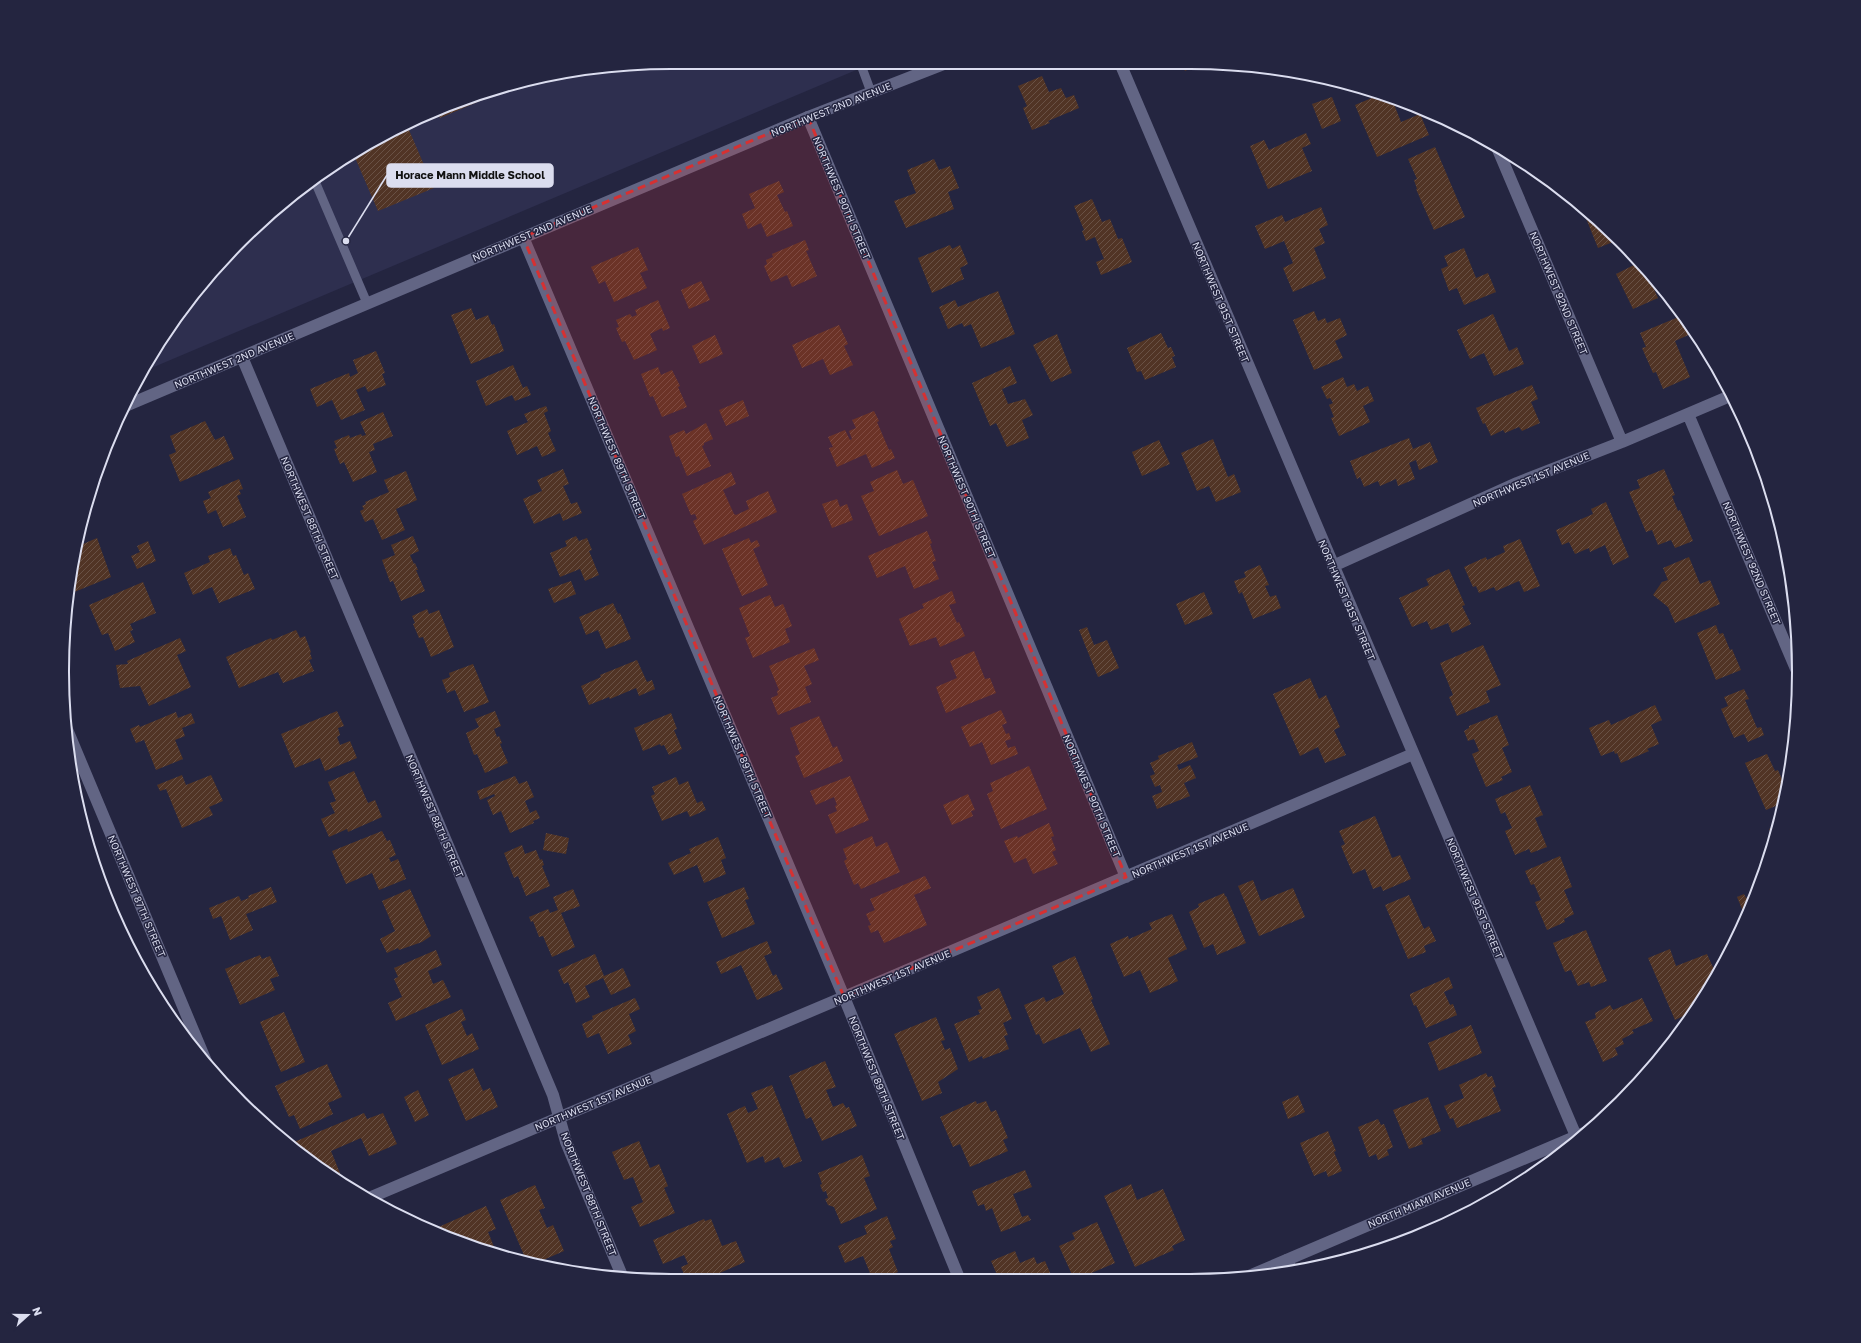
<svg xmlns="http://www.w3.org/2000/svg" width="1861" height="1343" viewBox="0 0 1861 1343" font-family="'Golos Text',sans-serif">
  <style>
    .built { fill: #2e2f4f }
    .building { fill: url(#building-hatch) }
    .lines { fill: none; stroke-linecap: round; stroke-linejoin: round }
    .lane { stroke: #626584; stroke-width: 9 }
    .street { stroke: #626584; stroke-width: 12 }
    .secondary { stroke: #626584; stroke-width: 12 }
    .marked { fill: #d63132; fill-opacity: 0.2; stroke: #d63132; stroke-width: 3; stroke-dasharray: 8 5; stroke-linejoin: round }
    .labels { text-anchor: middle; dominant-baseline: central; stroke-width: 3; stroke-linejoin: round; paint-order: stroke }
    .street-label { font-size: 10px; fill: #dbddef; stroke: #242540 }
    .rim { fill: none; stroke: #dbddef; stroke-width: 2 }
    .leader { fill: none; stroke: #dbddef; stroke-width: 1.5 }
    .callout-dot { fill: #dbddef; stroke: #242540; stroke-width: 1.5 }
    .callout { fill: #dbddef; stroke: #dbddef; stroke-width: 1.5 }
    .callout-label { font-size: 11px; text-anchor: middle; font-weight: bold; fill: #111 }
  </style>
  <defs>
    <pattern id="building-hatch" width="6" height="6" patternUnits="userSpaceOnUse"><rect width="6" height="6" fill="#513425"/><path d="M-1 1l2-2M0 6l6-6M5 7l2-2" fill="none" stroke="#695145"/></pattern>
  </defs>
  <rect width="100%" height="100%" fill="#242540"/>
  <path class="built" d="M868,65L142,372L165,333L213,269L270,213L333,165L402,125L514,83L592,67Z"/>
  <path class="building" d="M1181,62H1190L1202,63L1185,71Z
    M1042,76L1049,92L1061,88L1066,98L1074,95L1079,108L1048,121L1050,123L1032,130L1023,108L1027,106L1018,86Z
    M542,77L528,84L527,81L440,118L437,112L514,83Z
    M1379,95L1392,99L1401,122L1420,114L1429,135L1377,157L1355,105Z
    M1332,97L1341,121L1322,129L1312,104Z
    M406,123L434,188L378,211L353,153Z
    M1306,133L1311,144L1302,148L1312,171L1268,189L1250,146L1264,140L1269,150Z
    M1435,147L1465,217L1434,230L1416,189H1417L1414,180L1417,179L1408,159Z
    M934,159L939,170L950,166L959,188L948,192L954,209L906,228L894,201L916,193L907,170Z
    M779,181L784,192L777,195L785,212L787,211L793,226L767,237L761,223L748,229L742,214L755,208L749,194Z
    M1092,199L1102,222L1110,219L1118,239L1122,238L1132,262L1101,275L1096,262L1104,259L1095,237L1086,241L1082,231L1084,230L1074,206Z
    M1581,206L1591,213L1618,240L1598,248Z
    M1321,207L1328,225L1319,229L1325,243L1314,248L1326,278L1293,292L1283,268L1293,263L1284,241L1265,249L1255,226L1282,215L1285,222Z
    M805,240L809,250L806,251L817,276L792,287L787,275L771,282L764,266L767,264L766,260L773,257L772,254Z
    M950,245L952,249L960,245L968,264L960,268L964,279L932,293L918,258Z
    M638,247L648,270L640,273L647,288L614,302L605,281L599,284L591,267Z
    M1464,248L1476,278L1488,273L1496,292L1464,305L1457,288L1449,291L1441,269L1448,266L1444,256Z
    M1640,262L1658,284L1653,287L1658,298L1633,309L1616,274Z
    M701,281L710,300L689,309L681,290Z
    M998,291L1015,334L981,348L971,324L964,327L962,323L948,329L939,307L955,300L958,307Z
    M658,300L670,328L663,331L662,328L650,334L657,350L634,360L625,341L622,342L616,328L619,327L616,320L630,314L632,317L637,315L635,310Z
    M471,308L476,320L488,315L492,325L494,324L504,351L471,364L451,315Z
    M1314,311L1318,321L1325,318L1327,323L1340,318L1347,335L1335,341L1343,358L1314,370L1293,320Z
    M1493,314L1509,351L1517,347L1524,364L1494,376L1484,353L1470,359L1457,330Z
    M1681,316L1693,333L1675,341L1690,377L1663,389L1656,372L1653,373L1642,348L1646,347L1640,333Z
    M839,325L848,344L844,346L853,365L830,375L823,359L802,368L792,345Z
    M1161,333L1168,348L1171,347L1175,356L1172,357L1176,367L1145,380L1141,371L1137,372L1127,348Z
    M1057,334L1072,373L1051,382L1033,345Z
    M715,335L723,354L700,364L692,346Z
    M376,351L385,373L382,374L386,385L368,392L365,386L356,390L365,410L341,420L332,400L317,407L310,389L349,373L350,377L358,373L353,360Z
    M513,365L523,388L527,386L531,395L515,401L512,395L486,406L476,381Z
    M1010,366L1017,383L1002,389L1008,404L1025,399L1033,415L1022,420L1029,438L1007,447L996,423L990,426L972,383Z
    M658,367L661,375L672,370L680,386L678,387L687,407L662,417L653,396L650,397L641,374Z
    M1343,377L1347,387L1354,384L1357,391L1368,386L1374,401L1363,406L1370,422L1339,436L1331,418L1334,417L1329,405L1333,403L1330,398L1327,399L1321,387Z
    M1532,385L1538,399L1531,402L1540,423L1522,431L1519,427L1505,433L1503,430L1491,436L1485,423L1483,424L1476,408Z
    M743,400L749,416L726,426L719,410Z
    M546,406L548,411L544,413L551,431L548,433L556,451L542,457L537,446L517,455L507,431L528,422L524,414Z
    M874,411L879,421L877,422L889,450L891,449L895,458L872,468L866,454L837,467L829,448L833,447L828,437L845,430L850,440L852,439L849,431L856,428L852,420Z
    M383,412L393,436L373,444L375,450L369,452L377,472L353,482L344,462L340,464L334,449L337,448L334,441L349,435L350,438L361,434L362,436L366,435L360,422Z
    M205,421L215,440L224,436L234,459L180,482L169,455L176,452L170,436Z
    M706,423L713,439L704,443V445L702,446L711,466L687,476L679,456L676,457L669,436L684,430L686,434Z
    M1409,438L1413,449L1430,442L1438,462L1419,470L1416,460L1409,463L1415,479L1398,486L1396,479L1380,486L1378,481L1364,487L1360,477L1357,479L1350,461Z
    M1213,439L1228,477L1234,474L1241,492L1216,502L1209,486L1197,491L1181,453Z
    M1159,440L1170,464L1142,476L1132,452Z
    M563,469L569,484L563,486L571,504L577,502L582,513L563,521L560,513L534,524L523,499L542,491L537,480Z
    M1664,469L1675,495L1672,496L1678,511L1680,510L1693,541L1675,548L1671,540L1658,545L1652,530L1646,532L1629,492L1640,488L1637,480Z
    M897,470L903,484L913,480L928,516L879,536L861,496L874,491L870,482Z
    M406,471L417,500L396,509L405,530L382,540L373,519L365,522L360,511L364,509L362,506L366,504L365,502L389,492L384,480Z
    M731,472L736,484L723,490L734,514L736,515L749,509L746,501L768,491L777,512L704,545L693,521L697,519L695,514L691,515L682,494Z
    M239,479L243,489L239,490L241,494L237,496L246,517L223,527L216,510L208,514L203,501L211,498L208,492Z
    M92,489L95,496L88,499Z
    M837,499L840,507L847,504L853,520L832,528L822,504Z
    M1606,502L1629,557L1613,565L1605,545L1590,552L1589,548L1575,554L1569,542L1562,545L1556,530L1593,514L1591,509Z
    M927,531L932,543L930,544L936,561L932,562L939,579L914,589L905,566L877,578L868,556Z
    M413,536L419,551L410,555L414,564L415,563L418,570H416L425,591L401,601L393,581L390,582L382,560L395,555L391,545Z
    M576,536L579,541L587,538L592,550L589,551L599,575L585,581L580,569L560,577L550,553L567,546L565,541Z
    M97,538L111,577L67,595L76,547Z
    M749,538L751,543L757,540L760,546L753,549L768,585L742,596L722,549Z
    M1520,539L1540,586L1524,592L1519,581L1496,591L1494,587L1479,593L1476,586L1473,587L1464,567L1486,557L1487,560L1505,552L1503,546Z
    M148,541L156,561L137,569L131,556L140,552L137,546Z
    M230,548L233,556L236,555L244,575L248,573L255,589L219,603L212,587L193,595L184,573L210,562L208,556Z
    M1689,557L1700,584L1710,580L1720,604L1675,623L1668,607L1653,595L1662,582L1668,580L1663,568Z
    M1260,565L1269,585L1265,586L1270,597L1276,595L1281,608L1253,619L1242,592L1239,594L1234,581L1246,577L1244,572Z
    M1449,569L1465,605L1462,606L1471,624L1452,633L1448,623L1431,630L1427,621L1412,627L1399,598L1429,585L1426,579Z
    M571,581L576,594L554,603L548,589Z
    M143,582L156,613L130,624L133,630L130,631L135,642L115,651L108,633L102,635L89,605Z
    M952,591L956,603L949,605L957,623L959,622L965,636L940,647L936,637L910,646L899,619L924,608L922,604Z
    M1204,592L1213,614L1185,625L1176,604Z
    M770,595L775,607L783,604L792,626L785,629L790,642L753,658L745,638L750,636L739,608Z
    M613,603L618,614L620,613L631,639L606,649L598,630L586,635L579,617Z
    M427,609L429,614L439,610L454,647L431,657L423,637L419,638L413,624L415,623L412,616Z
    M1716,625L1719,634L1723,633L1730,650L1732,649L1741,670L1716,680L1697,633Z
    M1087,627L1094,645L1107,640L1119,668L1098,677L1079,630Z
    M296,630L300,638L305,636L311,652L310,653L312,659L309,660L314,671L283,683L278,672L239,688L226,657L271,638L272,640Z
    M180,638L186,651L177,655L191,687L149,706L140,686L120,688L116,665L128,664L127,661Z
    M1483,645L1501,685L1486,691L1490,702L1457,716L1449,697L1453,695L1440,663Z
    M814,648L819,660L804,666L812,684L805,687L811,702L778,715L771,698L778,695L777,691L779,690L769,666Z
    M974,651L985,679L990,678L996,693L946,713L936,687L957,678L950,661Z
    M637,660L647,682L652,680L655,689L639,696L636,688L610,699L609,697L589,705L581,686L601,677L600,675Z
    M473,664L489,702L464,712L455,690L447,693L442,680L450,677L449,673Z
    M1310,678L1319,699L1326,695L1340,727L1334,730L1346,755L1325,763L1318,747L1300,756L1273,694Z
    M1744,689L1749,699L1745,700L1757,728L1761,727L1764,735L1748,742L1744,734L1734,738L1721,709L1728,706L1724,697Z
    M1655,705L1662,720L1651,725L1659,744L1647,749L1649,751L1621,763L1617,753L1615,754L1614,751L1601,756L1589,728L1609,720L1611,725Z
    M1001,710L1007,723L1002,725L1006,734L1009,733L1011,739L1005,741L1008,748L1015,746L1018,754L991,765L982,742L970,747L961,727Z
    M337,711L344,726L338,728L340,735L337,737L340,745L350,741L357,758L325,771L320,758L295,768L281,734Z
    M495,711L501,726L494,729L497,737L499,736L502,743L500,744L508,763L485,773L477,754L474,755L466,733L479,727L475,719Z
    M176,712L178,718L191,713L195,723L182,728L185,736L175,740L183,759L156,770L144,740L136,743L130,729L139,725L140,727Z
    M671,713L677,729L674,730L682,749L669,755L664,745L661,746L660,744L643,751L634,728Z
    M1497,715L1509,745L1502,748L1512,772L1501,777L1503,780L1486,787L1472,754L1479,751L1474,739L1468,741L1464,731L1469,728V726Z
    M819,716L833,748L837,746L843,761L804,778L795,756L800,754L790,728Z
    M1192,742L1198,757L1177,765L1179,770L1190,765L1193,771L1196,778L1184,783L1190,796L1157,809L1152,796L1162,792L1160,785L1155,787L1150,776L1155,774L1150,763L1159,759L1158,756Z
    M1767,754L1775,771L1778,770L1784,784L1786,783L1783,803L1766,810L1745,763Z
    M1029,766L1047,809L1001,829L987,794L993,791L990,783Z
    M354,771L368,803L375,800L382,817L348,832L347,829L329,837L321,819L335,813L330,803L336,801L328,782Z
    M182,775L186,785L211,775L223,801L209,807L213,815L182,828L166,789L160,791L157,785Z
    M515,776L519,784L527,781L534,797L525,801L530,813L536,810L540,818L533,821L534,823L510,833L501,811L493,815L487,800L495,796L494,794L480,800L477,791Z
    M850,776L869,820L836,834L828,815L837,811L835,806L837,805L834,797L816,805L810,791Z
    M676,777L679,785L688,781L697,803L702,801L706,810L690,817L687,811L662,821L651,796L655,794L652,787Z
    M1530,785L1543,815L1535,818L1547,847L1531,853L1529,849L1515,855L1505,831L1512,828L1505,812L1501,814L1495,799Z
    M968,794L975,810L971,811L973,816L952,825L943,805Z
    M1375,816L1392,858L1400,855L1411,879L1383,891L1381,886L1373,889L1365,869L1353,874L1341,846L1345,844L1339,831Z
    M1049,823L1054,836L1051,837L1056,850L1052,852L1058,864L1033,874L1026,858L1014,863L1004,841L1017,836L1018,838Z
    M1779,824L1775,837L1774,838L1769,829Z
    M382,831L387,841L390,840L396,855L389,858L391,862L398,859L406,879L379,890L372,873L346,884L332,851Z
    M546,833L569,838L566,854L543,850Z
    M872,836L876,847L887,842L900,872L861,889L858,883L854,885L844,861L847,859L843,849Z
    M718,837L726,858L721,860L726,874L704,883L697,865L674,875L668,863L691,853L689,849Z
    M522,845L525,854L536,850L540,860L542,859L544,865L542,866L550,886L526,896L518,876L514,878L504,853Z
    M1560,856L1572,887L1564,890L1574,914L1564,919L1565,922L1547,930L1535,902L1541,900L1534,884L1531,885L1525,871Z
    M925,876L931,888L914,895L927,925L884,943L878,930L871,933L868,926L871,925L866,914L875,910L870,899Z
    M1253,880L1261,901L1293,888L1305,917L1259,936L1238,886Z
    M271,887L277,902L246,914L253,930L230,940L221,916L213,919L209,908L239,896L241,901L249,898L248,896Z
    M744,887L749,899L745,900L755,924L722,938L707,902Z
    M410,889L431,936L422,942L399,950L398,948L387,953L380,939L395,931L382,901Z
    M573,889L580,906L561,913L575,947L552,957L543,936L539,937L533,921L531,922L529,917L548,909L550,913L558,910L553,897Z
    M1224,893L1225,896H1226L1246,943L1217,955L1213,944L1204,948L1189,912L1199,907L1198,904Z
    M1744,894L1746,898L1753,895L1745,916L1737,897Z
    M1409,895L1424,929L1429,926L1436,941L1424,946L1426,952L1408,959L1385,905Z
    M1172,914L1187,949L1168,958L1178,981L1150,993L1140,970L1124,977L1110,944L1128,936L1129,939L1152,929L1149,923Z
    M1586,930L1607,981L1591,987L1589,982L1578,986L1571,970L1565,972L1553,943Z
    M767,941L772,953L764,956L773,976L776,974L783,989L757,1000L741,965L721,974L716,962Z
    M1670,949L1676,966L1707,954L1716,974L1699,1001L1693,1003L1695,1008L1692,1012L1675,1020L1648,958Z
    M436,950L442,965L428,971L433,984L443,980L451,997L396,1021L388,1003L402,997L394,979L398,977L394,968Z
    M595,954L604,976L623,968L631,986L611,995L603,978L585,986L590,997L576,1003L568,982L564,984L558,970Z
    M260,955L262,959L270,956L279,976L270,979L275,990L240,1005L225,969Z
    M1075,956L1093,999L1091,1000L1110,1044L1091,1052L1080,1028L1043,1044L1039,1034L1036,1035L1024,1005L1044,997L1046,1002L1064,994L1052,966Z
    M1449,977L1453,988L1444,992L1450,1005L1453,1004L1457,1015L1426,1028L1416,1005L1414,1006L1410,996V994Z
    M999,988L1012,1019L1003,1023L1008,1035L1004,1036L1009,1049L983,1059L982,1056L969,1062L954,1024L980,1014L978,1010L982,1009L977,997Z
    M635,998L640,1009L629,1014L636,1031L628,1035L632,1044L608,1054L599,1033L587,1038L582,1024L593,1019L592,1016Z
    M1642,998L1653,1021L1632,1030L1634,1033L1622,1039L1624,1044L1615,1048L1618,1055L1603,1062L1585,1022L1596,1018L1595,1013L1610,1005L1613,1010Z
    M462,1009L466,1020L461,1022L467,1036L472,1033L479,1049L442,1065L425,1025Z
    M284,1012L305,1062L281,1072L260,1022Z
    M936,1017L945,1040L941,1041L945,1050L950,1048L958,1069L938,1082L942,1093L922,1101L894,1034Z
    M1471,1025L1482,1053L1439,1071L1428,1043Z
    M825,1061L836,1087L826,1090L833,1107L843,1103L846,1108L849,1107L857,1126L822,1141L811,1117L806,1119L789,1076Z
    M327,1064L342,1097L328,1103L333,1114L300,1129L294,1115L289,1117L275,1086Z
    M473,1068L483,1091L490,1088L498,1107L466,1121L448,1079Z
    M1486,1073L1488,1077L1492,1076L1496,1087L1492,1088L1501,1111L1457,1128L1453,1118L1450,1119L1444,1106L1464,1098L1459,1085Z
    M772,1085L802,1161L784,1168L779,1157L765,1163L763,1156L747,1163L727,1114L745,1106L748,1113L758,1109L751,1093Z
    M418,1090L429,1115L415,1122L404,1097Z
    M1298,1095L1305,1112L1288,1119L1282,1102Z
    M1428,1097L1441,1131L1421,1139L1423,1144L1409,1149L1393,1110Z
    M976,1101L977,1104L986,1101L991,1112L996,1110L1008,1138L1003,1140L1008,1151L970,1167L960,1144L953,1147L940,1117Z
    M364,1113L367,1119L383,1113L397,1144L369,1156L361,1138L331,1151L342,1178L339,1179L300,1154L294,1142Z
    M1378,1119L1381,1125L1384,1124L1393,1147L1387,1150L1389,1155L1378,1160L1376,1154L1369,1157L1358,1127Z
    M1328,1131L1336,1151L1334,1152L1342,1171L1328,1177L1326,1171L1314,1176L1300,1143Z
    M639,1141L650,1168L659,1164L668,1186L664,1188L675,1213L640,1227L631,1207L643,1202L633,1177L624,1180L612,1152Z
    M862,1155L870,1176L864,1178L877,1209L841,1224L834,1207L828,1205L825,1199L828,1198L826,1191L823,1192L820,1185L822,1184L818,1173Z
    M1025,1170L1032,1187L1013,1194L1022,1217L1028,1215L1031,1220L1001,1232L992,1208L986,1211L984,1204L978,1206L972,1191Z
    M1131,1184L1137,1200L1163,1189L1185,1240L1172,1246L1174,1250L1135,1267L1104,1196Z
    M535,1185L545,1208L539,1210L547,1228L553,1225L564,1251L534,1264L527,1262L500,1200Z
    M486,1206L496,1229L488,1232L497,1254L435,1231L434,1229Z
    M887,1216L896,1239L890,1241L893,1247L889,1249L898,1272L883,1278H872L863,1256L845,1263L838,1246L867,1234L864,1226Z
    M704,1219L705,1221L711,1219L722,1246L736,1241L745,1262L706,1279H686L681,1267L688,1264L684,1255L663,1264L653,1240Z
    M1097,1222L1115,1263L1082,1277H1073L1059,1246L1075,1239L1072,1233Z
    M1015,1251L1020,1263L1034,1257L1037,1264L1045,1261L1052,1277H998L991,1261Z"/>
  <g class="lines">
    <path class="lane" d="M861,65L871,92
      M314,179L367,303"/>
    <path class="street" d="M1120,63L1576,1136
      M808,117L1126,877
      M1496,145L1622,442
      M523,237L844,997L959,1278
      M242,357L553,1095L566,1142L623,1278
      M1688,414L1796,669
      M1333,566L1517,483L1622,442L1730,396
      M369,1198L844,997L1413,754
      M1287,1260L1292,1271"/>
    <path class="secondary" d="M123,407L808,117L944,64
      M66,727L208,1066
      M1249,1276L1591,1130"/>
  </g>
  <path class="marked" d="M808,117L1126,877L844,997L523,237Z"/>
  <g class="labels">
    <g class="street-label">
      <text transform="translate(831 109) rotate(-22)">NORTHWEST 2ND AVENUE</text>
      <text transform="translate(842 198) rotate(67)">NORTHWEST 90TH STREET</text>
      <text transform="translate(532 233) rotate(-23)">NORTHWEST 2ND AVENUE</text>
      <text transform="translate(1559 293) rotate(67)">NORTHWEST 92ND STREET</text>
      <text transform="translate(1221 302) rotate(67)">NORTHWEST 91ST STREET</text>
      <text transform="translate(234 360) rotate(-23)">NORTHWEST 2ND AVENUE</text>
      <text transform="translate(617 458) rotate(67)">NORTHWEST 89TH STREET</text>
      <text transform="translate(1531 479) rotate(-23)">NORTHWEST 1ST AVENUE</text>
      <text transform="translate(967 497) rotate(67)">NORTHWEST 90TH STREET</text>
      <text transform="translate(310 518) rotate(67)">NORTHWEST 88TH STREET</text>
      <text transform="translate(1752 563) rotate(67)">NORTHWEST 92ND STREET</text>
      <text transform="translate(1347 600) rotate(67)">NORTHWEST 91ST STREET</text>
      <text transform="translate(743 757) rotate(67)">NORTHWEST 89TH STREET</text>
      <text transform="translate(1092 796) rotate(67)">NORTHWEST 90TH STREET</text>
      <text transform="translate(435 816) rotate(67)">NORTHWEST 88TH STREET</text>
      <text transform="translate(1190 850) rotate(-23)">NORTHWEST 1ST AVENUE</text>
      <text transform="translate(137 896) rotate(67)">NORTHWEST 87TH STREET</text>
      <text transform="translate(1475 898) rotate(67)">NORTHWEST 91ST STREET</text>
      <text transform="translate(892 977) rotate(-23)">NORTHWEST 1ST AVENUE</text>
      <text transform="translate(877 1078) rotate(68)">NORTHWEST 89TH STREET</text>
      <text transform="translate(593 1103) rotate(-23)">NORTHWEST 1ST AVENUE</text>
      <text transform="translate(589 1194) rotate(68)">NORTHWEST 88TH STREET</text>
      <text transform="translate(1419 1203) rotate(-23)">NORTH MIAMI AVENUE</text>
    </g>
  </g>
  <path d="M0 0H1861V1343H0ZM671 69H1190A602 602 0 0 1 1792 671V672A602 602 0 0 1 1190 1274H671A602 602 0 0 1 69 672V671A602 602 0 0 1 671 69Z" fill="#242540" fill-rule="evenodd"/>
  <path class="rim" d="M671 69H1190A602 602 0 0 1 1792 671V672A602 602 0 0 1 1190 1274H671A602 602 0 0 1 69 672V671A602 602 0 0 1 671 69Z"/>
  <path class="leader" d="M346 241L387 175"/>
  <circle class="callout-dot" cx="346" cy="241" r="4"/>
  <rect class="callout" x="387" y="164" width="166" height="23" rx="4"/>
  <g class="callout-label">
    <text x="470" y="179">Horace Mann Middle School</text>
  </g>
  <g transform="translate(28 1315) rotate(69)" stroke="#242540" stroke-width="3" paint-order="stroke">
  <path d="M0-3L7 15L0 10L-7 15Z" fill="#dbddef"/>
  <text y="-6" font-size="11" font-weight="bold" text-anchor="middle" fill="#dbddef">N</text>
  </g>
</svg>
